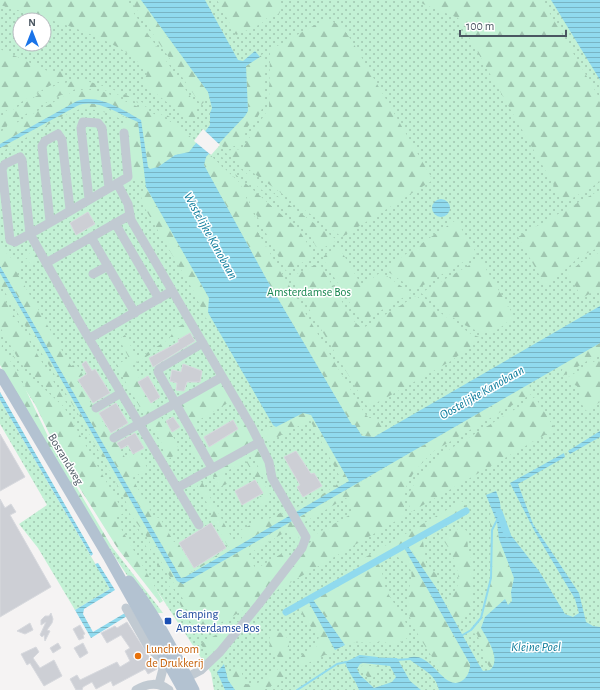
<svg xmlns="http://www.w3.org/2000/svg" width="600" height="690" viewBox="0 0 600 690" font-family="'Alegreya Sans',sans-serif">
  <style>
    .green { fill: url(#green-dots); fill-rule: evenodd }
    .forest { fill: url(#forest-firs) }
    .pitch { fill: #c3f1d5 }
    .water { fill: url(#water-rules); fill-rule: evenodd }
    .pier { fill: #f5f3f3 }
    .lines { fill: none; stroke-linecap: round; stroke-linejoin: round }
    .stream { stroke: #90daee; stroke-width: 2 }
    .canal { stroke: #90daee; stroke-width: 7 }
    .building { fill: #cdcfd5; stroke: #d7d9de }
    .minor { stroke: #c1cad2; stroke-width: 9 }
    .major { stroke: #b3c2d1; stroke-width: 11 }
    .transit-dot { fill: #1a4fb4; stroke: #fff; stroke-width: 1.5 }
    .food-dot { fill: #e8710a; stroke: #fff; stroke-width: 1.5 }
    .labels { text-anchor: middle; dominant-baseline: central; stroke-width: 3; stroke-linejoin: round; paint-order: stroke }
    .park-label { font-size: 12px; fill: #17864f; stroke: #fff }
    .street-label { font-size: 12px; fill: #4a5661; stroke: #fff }
    .transit-label { font-size: 12px; fill: #164399; stroke: #fff; text-anchor: start }
    .food-label { font-size: 12px; fill: #c56008; stroke: #fff; text-anchor: start }
    .water-label { font-size: 13px; font-style: italic; fill: #0c7c9b; stroke: #fff }
  </style>
  <defs>
    <pattern id="green-dots" width="8" height="8" patternUnits="userSpaceOnUse"><rect width="8" height="8" fill="#c3f1d5"/><path d="M2 2h.1M6 6h.1" fill="none" stroke="#a0c6b0" stroke-width="1.8" stroke-linecap="round"/></pattern>
    <pattern id="forest-firs" width="22" height="20" patternUnits="userSpaceOnUse"><rect width="22" height="20" fill="#c3f1d5"/><path d="M5 1l3.5 6h-7zM16 11l3.5 6h-7z" fill="#a0c6b0"/></pattern>
    <pattern id="water-rules" width="6" height="5" patternUnits="userSpaceOnUse"><rect width="6" height="5" fill="#90daee"/><path d="M0 2.5h6" fill="none" stroke="#78b4c4"/></pattern>
  </defs>
  <rect width="100%" height="100%" fill="#f5f3f3"/>
  <path class="green" d="M0,0H600V690H214L211,673L0,351ZM20,20H44V44H20Z
    M0,400L110,589L75,610L38,548L19,524L47,505L0,424Z
    M112,547L157,605L163,613H158C139,594 124,571 109,548Z"/>
  <path class="forest" d="M0,0H125L196,105C196,113 199,116 190,121L143,83L147,74C133,40 34,15 0,5Z
    M130,0H141L208,92L210,96L201,105Z
    M217,0H275L280,5L281,10L279,14L267,18L261,24L236,35Z
    M419,0H542L600,99V182L564,203L458,18L423,4Z
    M322,21C339,20 343,28 352,41L433,180L342,237L223,151L242,149L269,108L270,50Z
    M0,49L52,73L61,71L66,76L68,79L53,84L0,114Z
    M263,54L265,72L263,107L256,120L248,126L241,144L225,149L219,143L245,116L248,111L246,66Z
    M76,80C102,81 152,106 175,120V122C154,110 105,84 81,88C61,91 20,118 0,130V117L54,86Z
    M85,89L104,92L168,120L186,133L196,142L190,152L175,155L158,167L151,169L148,167L141,120C123,110 98,93 77,101L0,144V132L70,93Z
    M85,103H95L139,124L145,180L130,178L124,121L111,114L96,110L80,109L63,116L0,153V148L77,106Z
    M209,154L239,182L257,221V231L365,414L369,418H376L384,431C370,439 363,440 355,425H352L267,280L204,165V160Z
    M223,156L239,168L337,240L318,251C314,243 310,234 304,227C281,201 248,182 222,157Z
    M235,174L299,230L315,256L286,271Z
    M146,187L209,298L208,312L210,316L206,319L194,292L143,205L141,196Z
    M600,190V247L579,257L546,287L518,237Z
    M456,220L477,254L415,290L384,269Z
    M0,246L14,261L36,250L40,258L30,264L27,258L20,262L23,267L16,271L71,366L76,364L83,375L76,379L126,459L138,452L148,469L132,478L154,517L160,518L174,542L177,541L194,569L229,548L210,516L213,514L197,485L202,482L234,542L242,538L239,531L261,519L263,522L282,512L283,515L287,513L289,517L181,578L0,266Z
    M339,247L362,286L381,272L411,293L363,321L359,318L323,259L324,256Z
    M600,252V288L582,298L568,273L580,263Z
    M480,259L514,316C507,322 500,330 491,332C472,337 436,304 421,293Z
    M319,263L353,320L361,328L365,327L416,296L471,334L482,338L451,361L368,408L290,277Z
    M0,273L178,583L240,552L291,522L299,538L298,546L287,531L247,555L256,569L286,551L290,558L255,604L211,628L201,630L145,534L130,514L125,499L80,417L0,284Z
    M0,292L67,404L66,405L21,364L0,327Z
    M188,321L193,330L132,365L158,412L146,418L116,365L129,358L119,339L125,335L136,356L139,358L169,339L175,329Z
    M0,342L24,386L54,449L112,547L109,548L69,484L0,365Z
    M600,343V353L561,377L563,364Z
    M11,355H13L18,365L64,407L124,513L115,518L163,601L160,603L118,549L79,487L49,433Z
    M600,358V402L586,411L581,403L580,388L565,379Z
    M223,381L233,400L194,423L198,429L193,432L179,404Z
    M529,384L533,393L434,451C415,469 397,489 406,515L269,595L312,540L308,533L313,530L316,534L355,512L346,498L303,523L300,517Z
    M535,397L555,429L411,512L407,497L418,477L437,457Z
    M303,413L312,415L349,481L295,513L293,509L320,496L342,481L310,420L268,442L262,431L273,425L276,427Z
    M160,415L178,445L177,454L163,462L159,455L166,451L149,421Z
    M245,420L253,437L251,442L214,464L201,446Z
    M257,448L266,464V481L254,459L247,453Z
    M246,456L252,461L272,498L261,504L258,498L264,494L246,461L223,473L229,483L220,487L213,476L218,467C229,468 236,457 246,456Z
    M462,501L466,507L416,536L423,541L426,563L437,575V589L406,542L402,544L470,664C471,674 461,687 449,682C439,677 437,665 432,657C422,640 408,623 407,602C406,591 415,579 410,569C407,564 400,560 397,556V547L375,560C384,568 382,579 386,589C392,604 411,621 408,637C402,643 390,647 383,641C371,645 358,640 345,645L311,597L362,567L359,561Z
    M492,507L499,538L514,578L511,592L512,601L508,605L505,599L489,644L495,658L492,670L488,665L477,634L461,631C468,629 475,629 480,622C494,606 490,538 490,515Z
    M130,519L143,537L200,635L201,640Z
    M458,529H464L467,531L468,550L474,566L471,587L473,603L468,614L458,625C455,620 448,612 448,606C447,595 456,593 458,584C461,572 450,547 442,539Z
    M307,599L335,650L302,666L298,665C300,654 306,650 316,647L319,636L304,619L299,604Z
    M241,620L211,656L200,644L238,622Z
    M274,632L284,633C290,641 291,650 285,659H280C273,653 263,640 274,632Z
    M361,665L380,667L371,681L362,671Z
    M238,668L241,670L245,684C265,687 267,671 282,668L286,676L277,686H270L264,690H235L228,680L227,675Z"/>
  <path class="pitch" d="M196,446L202,458L197,461L190,450Z"/>
  <path class="water" d="M141,0H205L238,60L243,61L255,51L260,57L246,66L248,111L245,116L206,157L204,165L267,280L352,425H355L362,436L374,437L600,306V343L183,584L177,581L0,273V266L181,578L185,577L349,481L311,415L303,413L276,427L273,425L210,316L208,312L209,298L146,187L138,122C120,115 96,97 77,106L0,148V144L77,101C98,93 123,110 141,120L148,167L150,169L158,167L175,155L189,152L210,125V113L212,108L208,92Z
    M551,0H600V80L556,8Z
    M432 208a9 9 0 1 1 18 0a9 9 0 1 1-18 0Z
    M0,392L87,543L93,554L91,556L0,400Z
    M600,431V437L570,454L568,451Z
    M564,453L565,457L518,484L533,524L579,593L586,622L593,626L600,627V690H439C435,672 420,669 408,658C426,651 438,676 449,681C461,688 471,674 470,664L402,544L405,542L437,589L478,663L483,671L490,670C502,659 487,639 481,628L485,617L505,599L508,605L512,601L511,592L514,578L499,539L497,522L486,495L496,491L500,502L502,524L539,571L565,614L573,617L579,613L575,599L535,532L510,483Z
    M98,563L115,590L84,609L83,614L93,632L125,613L127,616L91,638L75,610L110,589L95,564Z
    M311,597L345,645L335,650L307,599Z
    M356,657L397,658L410,681L421,690H359C356,680 348,673 345,662ZM363,663L390,666L396,677L392,682L374,688L360,675L357,669L360,664Z
    M224,664L228,680L235,690H225L217,672Z"/>
  <path class="pier" d="M203,129L220,145L211,155L194,141Z"/>
  <g class="lines">
    <path class="stream" d="M461,636L471,630L481,618L491,578L492,530L497,520
      M356,658L360,656L377,658
      M395,660L411,659
      M297,690L337,664L346,662"/>
    <path class="canal" d="M499,512L507,534
      M286,612L466,511"/>
  </g>
  <path class="building" d="M88,212L95,224L76,235L70,223Z
    M190,333L195,341L153,367L149,358L179,342L178,340Z
    M86,361L92,371L95,369L110,393L93,403L78,380L87,374L82,364Z
    M183,364L202,371L200,382H187L184,391L176,390L177,383L170,381L172,370L181,372Z
    M148,376L160,397L151,403L138,382Z
    M116,403L128,423L111,433L99,413Z
    M173,417L180,427L172,432L166,421Z
    M233,420L238,429L209,447L204,437Z
    M135,433L144,448L133,454L128,445L121,449L117,443Z
    M0,434L25,477L0,491Z
    M296,451L311,474L314,473L322,486L303,497L297,487L300,485L284,457Z
    M255,480L263,493L242,505L235,491Z
    M0,499L5,508L11,504L16,512L10,515L51,587L0,617Z
    M211,523L226,548L194,568L179,543Z
    M51,613L53,619L52,623L47,630L50,631L45,641L44,635L42,637L40,635L46,622L41,625V620L45,616H49Z
    M127,622L157,669L148,674L145,669L113,686L111,681L96,689L92,682L83,687L82,690H76L70,679L77,675L80,680L117,662L120,667L130,661L125,651L130,648L121,635L107,643L101,633L115,626L117,628Z
    M30,623L33,630L25,634L17,631Z
    M80,625L85,634L83,635L84,638L79,640L73,629Z
    M58,643L61,648L53,653L50,648Z
    M83,643L88,653L80,658L74,648Z
    M36,647L39,652L33,658L40,668L54,660L62,676L44,686L30,663L27,665L21,654Z"/>
  <g class="lines">
    <path class="minor" d="M124,133L128,177C90,199 53,222 15,242L10,240L2,169L5,164L20,157L22,160L30,234L81,325L177,488L260,442
      M117,183L128,204L131,220L251,426L269,462L272,478L306,537L302,548L259,604L220,652L201,670L182,680
      M89,199L81,128L83,122L98,123L102,128L109,188
      M50,221L42,146L45,141L58,134L62,140L70,209
      M115,223L159,299
      M91,237L135,313
      M46,263L130,215
      M93,274L108,266
      M90,338L172,291
      M203,343L159,369L158,372L212,468
      M96,408L121,393
      M114,438L222,377
      M177,488L199,525
      M126,608L149,648L160,658L163,669L159,684
      M136,690C147,683 159,682 169,690"/>
    <path class="major" d="M0,374L109,558L183,690
      M129,581C156,615 174,652 194,690"/>
  </g>
  <rect class="transit-dot" x="164" y="617" width="8" height="8" rx="2"/>
  <circle class="food-dot" cx="138" cy="656" r="4"/>
  <g class="labels">
    <g class="park-label">
      <text x="309" y="292">Amsterdamse Bos</text>
    </g>
    <g class="street-label">
      <text transform="translate(66 459) rotate(59)">Bosrandweg</text>
    </g>
    <g class="transit-label">
      <text x="176" y="614">Camping<tspan x="176" dy="14">Amsterdamse Bos</tspan></text>
    </g>
    <g class="food-label">
      <text x="146" y="649">Lunchroom<tspan x="146" dy="14">de Drukkerij</tspan></text>
    </g>
    <g class="water-label">
      <text transform="translate(210 236) rotate(61)">Westelijke Kanobaan</text>
      <text transform="translate(482 393) rotate(-30)">Oostelijke Kanobaan</text>
      <text x="536" y="647">Kleine Poel</text>
    </g>
  </g>
  <g transform="translate(32 32)"><circle r="19" fill="#ffffff" stroke="#b7bbc0"/>
  <path d="M0-3L7 15L0 10L-7 15Z" fill="#1a73e8"/>
  <text y="-6" font-size="11" font-weight="bold" text-anchor="middle" fill="#4a5661">N</text>
  </g>
  <path d="M460 30v6h106v-6" fill="none" stroke="#4a5661" stroke-width="2"/>
  <text x="466" y="30" font-size="12" fill="#4a5661" stroke="#ffffff" stroke-width="3" paint-order="stroke">100 m</text>
</svg>
